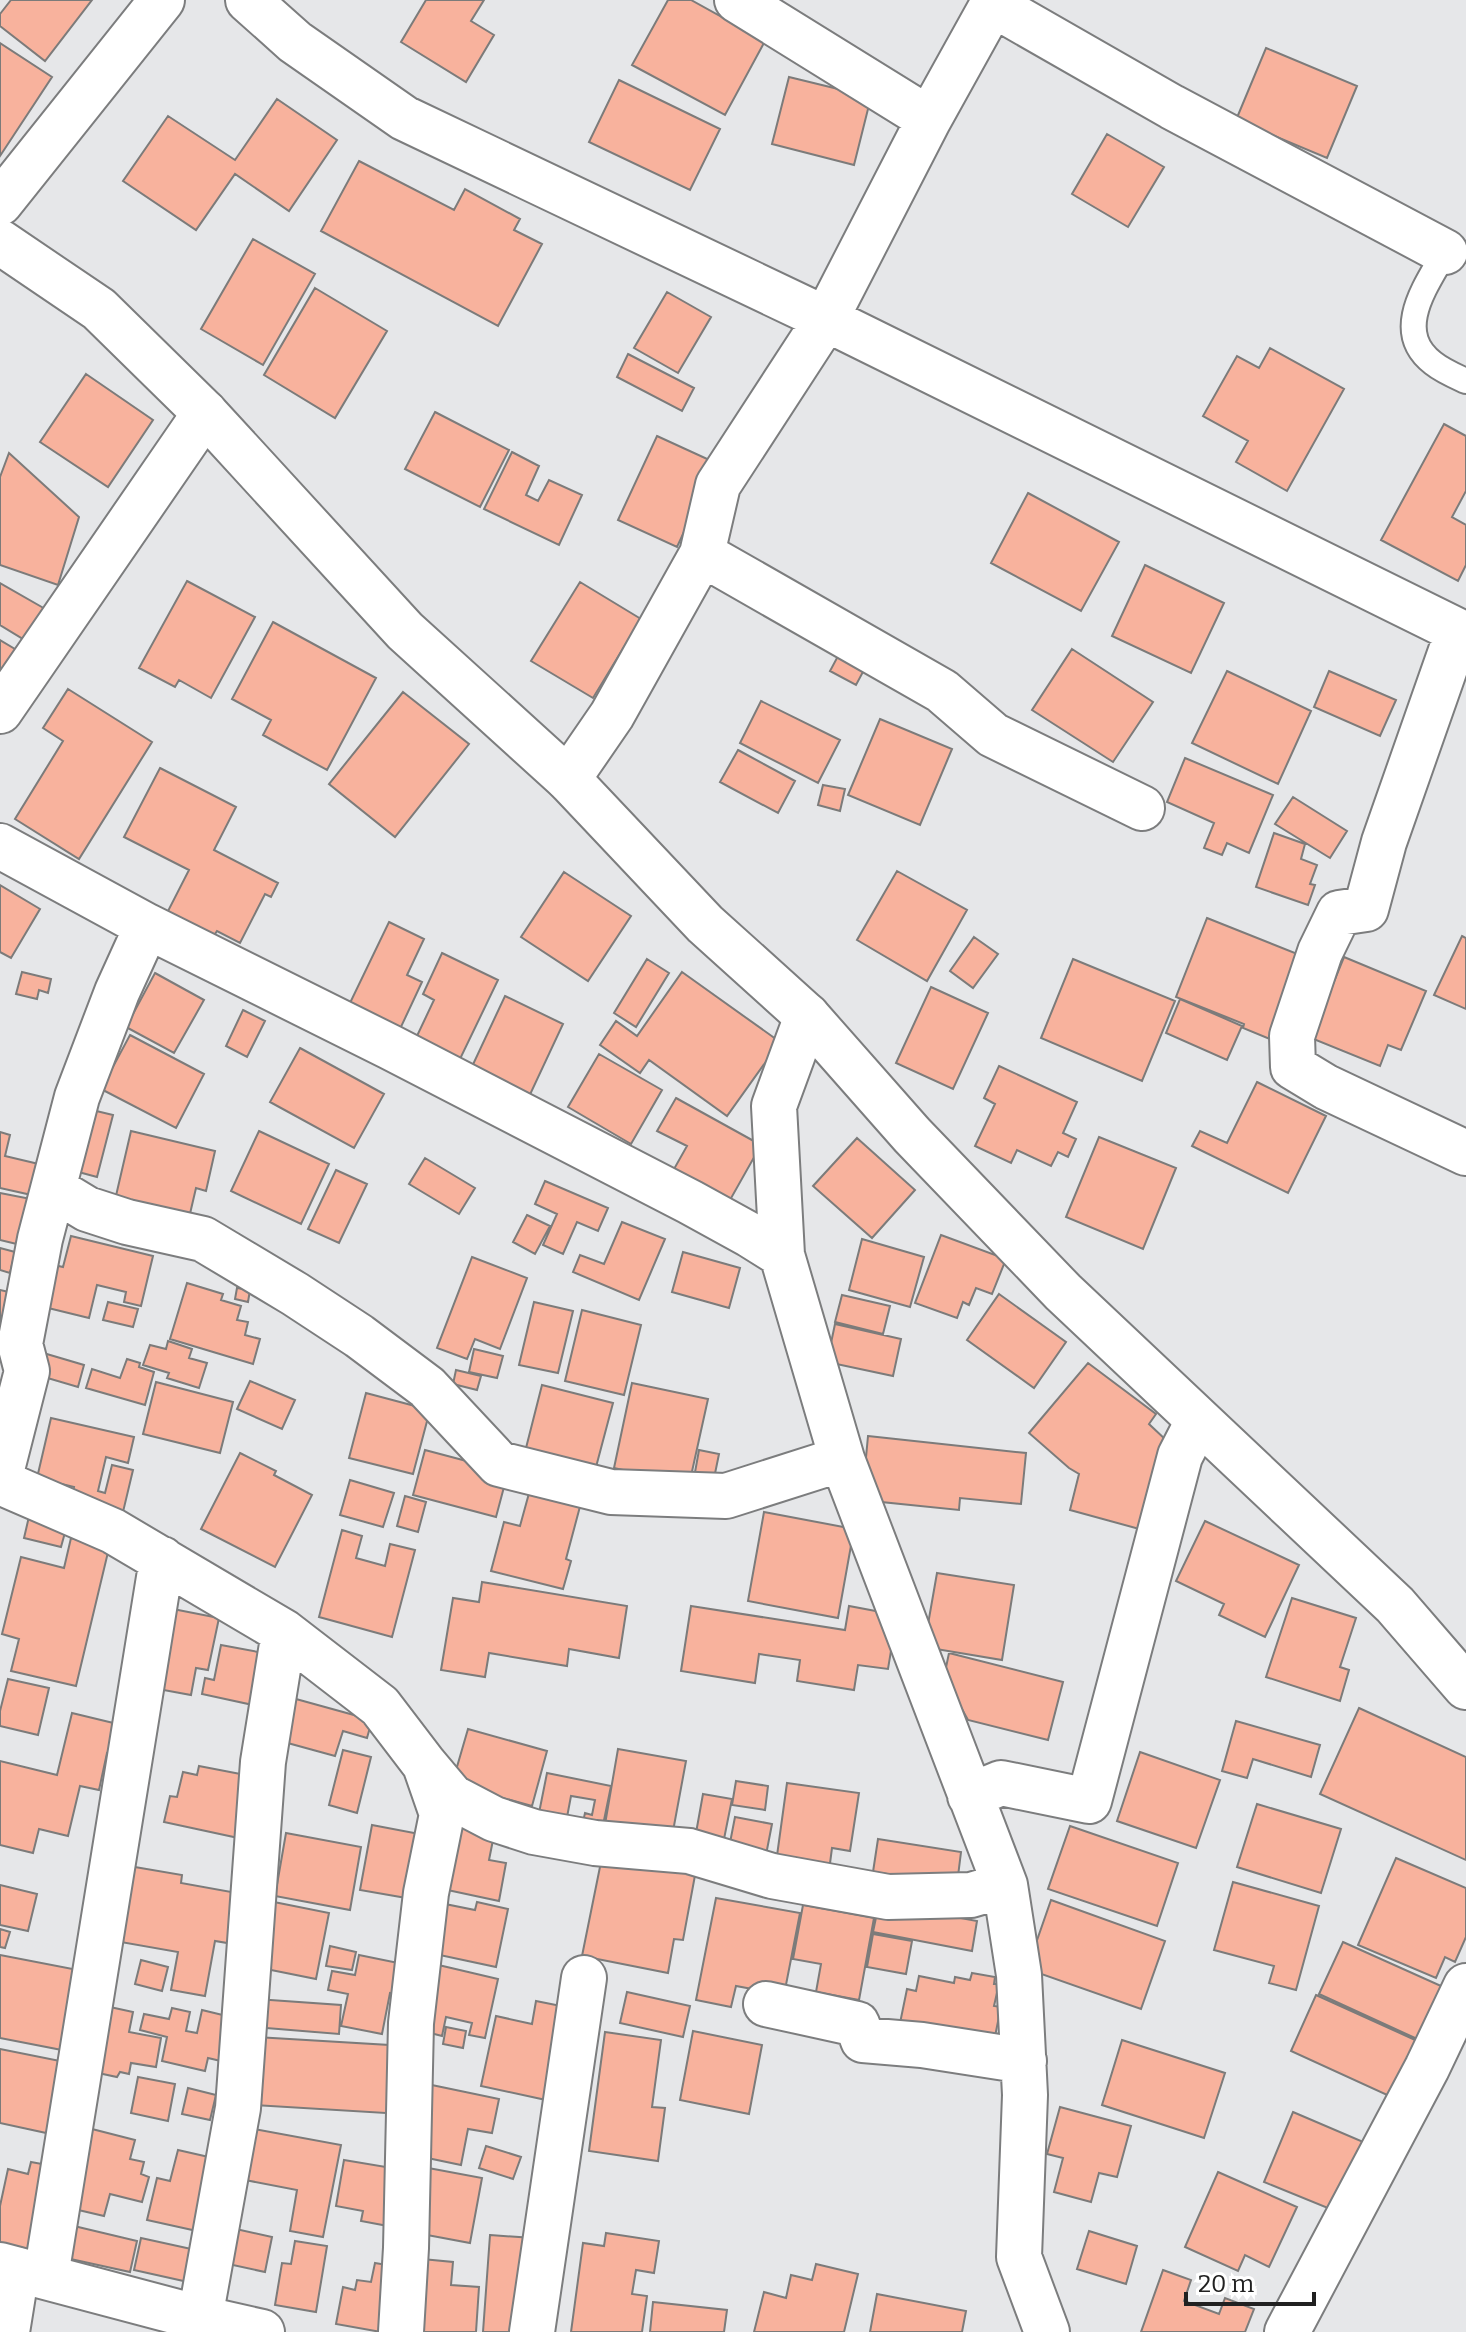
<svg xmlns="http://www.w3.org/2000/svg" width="1466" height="2332" viewBox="0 0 1466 2332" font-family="Bitter,serif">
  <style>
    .building { fill: #f8b29d; stroke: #7c7b7a; stroke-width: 2 }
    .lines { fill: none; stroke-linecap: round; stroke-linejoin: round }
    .service-casing { stroke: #7c7d7e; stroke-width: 28 }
    .minor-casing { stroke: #7c7d7e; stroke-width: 48 }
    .tertiary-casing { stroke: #7c7d7e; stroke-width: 48 }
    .service { stroke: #fff; stroke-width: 24 }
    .minor { stroke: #fff; stroke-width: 44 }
    .tertiary { stroke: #fff; stroke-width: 44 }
  </style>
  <rect width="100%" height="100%" fill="#e6e7e9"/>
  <path class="building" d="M11,0H92L45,61L0,26V14Z
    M426,0H484L471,21L494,35L466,82L401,42Z
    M668,0H691L765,41L725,115L632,65Z
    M0,43L52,77L0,156Z
    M1266,48L1357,86L1327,158L1236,120Z
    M789,77L871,97L854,165L772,144Z
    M619,80L720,129L690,190L589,142Z
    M277,99L337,140L289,211L235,174L196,230L123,181L168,116L235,160Z
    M1107,134L1164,167L1128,227L1072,194Z
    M359,161L454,210L465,189L520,219L514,230L542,244L498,326L321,231Z
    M253,239L315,274L263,365L201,329Z
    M315,288L387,331L335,418L264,375Z
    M667,292L711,317L678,373L634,348Z
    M1270,348L1344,389L1287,491L1236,462L1248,441L1203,416L1237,356L1259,368Z
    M628,354L694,388L682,411L617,377Z
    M86,374L153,420L108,487L40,442Z
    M435,412L509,450L480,507L405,469Z
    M1444,424L1466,436V491L1452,517L1466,525V565L1458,581L1381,540Z
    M657,436L716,463L677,547L618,520Z
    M512,452L539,466L526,495L538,501L549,480L582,495L559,545L484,509Z
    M9,453L79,517L58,585L0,565V477Z
    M1028,493L1119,542L1081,611L991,563Z
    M1145,565L1224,603L1191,673L1112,636Z
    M187,581L255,617L211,698L179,680L175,687L139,668Z
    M580,582L641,619L593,698L531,661Z
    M0,583L47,610L28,642L0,625Z
    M273,622L376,678L327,770L263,735L271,720L232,699Z
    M0,640L20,652L0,685Z
    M1072,649L1153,702L1113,762L1032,710Z
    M838,656L864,670L856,685L830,671Z
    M1227,671L1311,711L1278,784L1192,743Z
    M1329,671L1396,700L1380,736L1314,707Z
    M68,689L152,742L79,859L15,819L63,741L43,728Z
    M403,692L469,744L395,837L329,784Z
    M761,701L840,740L818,783L740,743Z
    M880,719L952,749L920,825L848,795Z
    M738,750L795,781L778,813L720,782Z
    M1185,758L1273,795L1249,853L1227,843L1222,855L1204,848L1214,823L1167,802Z
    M160,768L236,807L214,850L278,883L271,897L265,894L240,943L217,931L213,937L167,913L189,870L124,837Z
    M823,785L845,789L840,811L818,805Z
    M1293,797L1347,831L1330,858L1275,824Z
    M1274,833L1305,844L1301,859L1317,865L1310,884L1315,885L1308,905L1256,887Z
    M897,871L967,910L927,981L857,940Z
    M564,872L631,916L588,981L521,937Z
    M0,885L40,909L11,958L0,952Z
    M1207,918L1310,959L1277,1042L1243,1028L1244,1024L1176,997Z
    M389,922L424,939L407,975L422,982L400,1029L349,1005Z
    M1462,936L1466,938V1009L1434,995Z
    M974,937L998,954L973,988L950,971Z
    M442,953L498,980L460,1059L416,1038L434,1000L423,994Z
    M1344,957L1426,991L1401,1050L1388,1045L1380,1066L1311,1038Z
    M647,959L669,973L636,1027L614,1013Z
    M1073,959L1175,1001L1142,1081L1041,1038Z
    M22,972L51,979L48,993L39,990L37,999L16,994Z
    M682,972L780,1042L727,1116L649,1060L640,1073L600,1045L616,1021L637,1036Z
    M155,973L204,1000L174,1053L126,1027Z
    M931,987L988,1013L953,1089L896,1063Z
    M505,996L563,1024L527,1101L469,1073Z
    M1180,999L1242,1026L1227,1060L1166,1033Z
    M243,1010L265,1021L247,1057L226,1046Z
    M130,1035L204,1074L176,1128L101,1089Z
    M300,1048L384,1094L354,1148L270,1102Z
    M599,1054L662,1090L631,1144L568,1107Z
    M999,1066L1077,1102L1063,1133L1076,1139L1068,1157L1058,1152L1051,1166L1017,1150L1011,1163L975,1146L995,1104L984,1098Z
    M1257,1082L1326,1116L1288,1193L1192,1146L1200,1131L1227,1143Z
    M676,1098L761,1145L721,1216L665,1185L687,1146L657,1131Z
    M88,1109L113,1115L97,1177L71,1170Z
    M131,1131L215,1151L206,1191L196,1188L189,1218L115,1200Z
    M259,1131L329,1164L301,1224L231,1191Z
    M0,1132L10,1135L5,1156L43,1165L36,1196L0,1188Z
    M1099,1137L1176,1168L1143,1249L1066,1217Z
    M857,1138L915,1190L872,1238L813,1186Z
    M425,1158L475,1188L459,1214L409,1184Z
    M336,1170L367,1184L339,1243L308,1229Z
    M545,1181L608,1208L598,1231L577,1222L563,1254L543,1245L557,1214L535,1204Z
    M0,1193L36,1200L25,1246L0,1240Z
    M527,1215L550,1226L535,1254L513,1242Z
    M622,1222L665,1239L639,1300L573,1272L580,1255L604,1264Z
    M941,1235L1006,1259L992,1294L976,1288L969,1305L963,1302L957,1318L915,1303Z
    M71,1236L153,1256L141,1306L124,1302L126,1292L97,1285L89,1318L44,1307L54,1265L63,1267Z
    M862,1239L924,1257L910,1307L849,1290Z
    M0,1248L15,1252L10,1273L0,1270Z
    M683,1252L740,1268L729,1308L672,1292Z
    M472,1257L527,1278L500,1349L475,1339L467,1359L437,1348Z
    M187,1283L223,1294L221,1300L241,1306L237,1320L248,1322L245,1335L260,1339L253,1364L170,1339Z
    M237,1288L250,1290L248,1302L235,1299Z
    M0,1290L9,1292L0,1334Z
    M999,1294L1066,1342L1034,1388L967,1340Z
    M842,1295L890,1306L883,1334L835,1322Z
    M108,1302L138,1309L133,1327L103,1320Z
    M534,1302L573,1311L558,1373L519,1365Z
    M582,1310L641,1325L624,1395L565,1381Z
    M835,1324L901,1339L893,1376L827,1362Z
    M168,1341L192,1349L189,1358L207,1363L199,1388L167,1378L169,1373L143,1365L150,1345L166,1349Z
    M474,1349L503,1356L497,1378L469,1372Z
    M40,1352L84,1365L78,1387L44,1377Z
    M127,1359L140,1363L139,1367L154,1372L145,1405L86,1388L92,1369L120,1378Z
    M1088,1363L1156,1414L1149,1424L1166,1440L1143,1530L1070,1510L1079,1474L1069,1468L1029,1433Z
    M456,1370L481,1376L477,1390L453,1384Z
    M250,1381L295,1400L282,1429L237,1409Z
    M156,1382L233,1402L220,1453L143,1434Z
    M632,1383L708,1399L689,1485L614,1468Z
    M542,1385L613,1403L596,1467L526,1448Z
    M366,1393L430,1410L413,1474L349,1458Z
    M51,1418L134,1437L128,1463L106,1457L98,1491L105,1493L112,1465L133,1470L123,1512L70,1505L74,1487L37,1478Z
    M868,1436L1026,1453L1021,1504L960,1498L959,1510L862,1500Z
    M425,1450L508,1472L496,1517L413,1495Z
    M699,1450L719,1454L711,1493L692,1489Z
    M240,1453L276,1471L274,1475L312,1495L275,1567L201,1529Z
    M350,1480L394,1493L383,1527L340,1515Z
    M531,1486L582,1499L566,1559L571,1561L563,1589L491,1571L504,1522L520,1526Z
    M405,1496L426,1502L418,1532L397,1526Z
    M31,1508L69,1518L61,1547L24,1538Z
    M764,1512L854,1529L838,1618L748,1601Z
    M1205,1521L1299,1565L1265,1637L1219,1615L1224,1604L1176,1581Z
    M342,1530L362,1536L356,1558L385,1566L390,1544L415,1550L392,1637L319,1617Z
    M71,1538L109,1548L76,1686L11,1671L19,1639L2,1634L21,1557L64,1568Z
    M937,1573L1014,1585L1002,1660L924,1647Z
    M482,1582L627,1606L619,1658L569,1649L567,1666L489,1653L485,1677L441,1670L453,1598L479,1602Z
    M1292,1598L1356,1618L1340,1667L1349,1670L1340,1701L1266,1677Z
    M691,1606L845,1630L849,1606L897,1615L888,1669L858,1665L854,1690L797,1681L800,1660L759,1654L755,1683L681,1671Z
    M173,1609L219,1618L208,1670L196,1668L191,1695L158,1689Z
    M221,1645L274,1655L253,1705L202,1694L205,1678L214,1680Z
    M949,1653L1063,1682L1048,1740L968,1720L944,1677Z
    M8,1679L49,1688L38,1735L0,1726V1711Z
    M296,1699L372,1720L367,1738L343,1731L335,1756L284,1742Z
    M1359,1708L1466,1757V1860L1320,1794Z
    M72,1713L130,1727L123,1757L107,1753L99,1790L80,1786L68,1836L39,1829L33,1853L0,1845V1761L57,1775Z
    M1236,1721L1320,1745L1311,1777L1253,1759L1247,1778L1222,1771Z
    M468,1729L547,1751L532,1806L452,1784Z
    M618,1749L686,1761L671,1842L604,1830Z
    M343,1750L371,1757L357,1813L329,1805Z
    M1140,1752L1220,1780L1196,1848L1117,1821Z
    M199,1766L256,1777L243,1839L164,1822L170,1796L177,1797L183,1772L197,1775Z
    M547,1773L611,1786L601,1835L581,1831L585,1813L592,1815L595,1800L571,1796L564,1833L536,1828Z
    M736,1781L768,1786L765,1810L732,1805Z
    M787,1783L859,1793L850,1851L832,1848L829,1871L776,1863Z
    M703,1794L732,1799L722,1849L694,1844Z
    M1257,1804L1341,1829L1321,1893L1237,1867Z
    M735,1817L772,1824L765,1860L728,1853Z
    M372,1825L430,1836L418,1900L360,1890Z
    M451,1826L494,1835L489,1860L506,1863L499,1901L438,1888Z
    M1070,1826L1178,1863L1157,1926L1048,1889Z
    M286,1833L361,1847L350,1910L275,1896Z
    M878,1839L961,1852L957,1884L873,1872Z
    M603,1852L696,1870L683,1940L674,1939L668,1973L582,1956Z
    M1396,1858L1466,1888V1937L1455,1962L1445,1957L1436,1978L1358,1945Z
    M129,1866L182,1875L181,1883L248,1895L239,1945L215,1941L205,1996L171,1990L178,1952L115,1941Z
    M1233,1882L1319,1906L1296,1990L1269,1983L1274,1966L1214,1950Z
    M0,1885L37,1894L28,1931L0,1925Z
    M716,1898L800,1913L784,1995L736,1986L731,2007L696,2000Z
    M1051,1900L1165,1941L1141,2009L1027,1969Z
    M274,1902L329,1913L316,1979L261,1968Z
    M477,1902L508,1909L496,1967L435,1954L445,1904L475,1910Z
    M879,1903L977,1921L972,1951L873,1932Z
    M803,1905L874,1918L859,2000L816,1992L821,1964L793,1959Z
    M0,1929L10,1932L5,1948L0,1947Z
    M873,1934L912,1941L906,1974L867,1967Z
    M1343,1942L1450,1990L1426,2043L1319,1994Z
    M330,1946L356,1952L352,1970L326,1966Z
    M0,1955L83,1971L67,2051L0,2038Z
    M359,1955L413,1966L408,1997L390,1993L382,2034L341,2026L348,1994L328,1990L332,1971L355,1975Z
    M141,1960L168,1967L162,1991L135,1984Z
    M430,1963L498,1979L485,2038L469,2035L472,2023L446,2017L442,2036L415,2029Z
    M972,1973L995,1977L994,1984H999L994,2006L1001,2007L993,2046L899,2028L907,1989L916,1991L919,1976L954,1983L955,1977L970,1980Z
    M627,1992L690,2006L683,2037L620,2023Z
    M1316,1995L1424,2044L1398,2100L1291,2051Z
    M256,1999L341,2005L339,2034L254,2027Z
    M536,2001L566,2007L546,2100L481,2086L496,2016L532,2024Z
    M110,2007L133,2012L129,2032L161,2038L156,2067L131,2063L129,2074L120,2072L117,2077L98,2073Z
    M172,2008L190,2012L186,2031L197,2033L202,2010L235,2018L225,2062L208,2058L205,2071L162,2061L167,2037L140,2030L144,2014L169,2019Z
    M446,2027L466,2031L463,2048L443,2044Z
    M693,2031L762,2045L749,2114L680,2100Z
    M605,2032L661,2040L652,2107L665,2108L658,2161L589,2151Z
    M256,2037L406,2046L402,2114L252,2105Z
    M1122,2040L1225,2073L1204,2138L1102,2105Z
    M0,2049L75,2064L60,2136L0,2123Z
    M138,2077L175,2084L168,2121L131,2113Z
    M427,2084L499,2099L492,2133L468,2129L461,2165L413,2155Z
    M188,2088L216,2095L210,2120L182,2114Z
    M1060,2107L1131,2126L1117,2177L1099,2173L1091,2202L1054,2192L1063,2158L1047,2154Z
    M1293,2112L1368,2144L1340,2213L1264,2182Z
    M92,2129L135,2140L130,2159L144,2162L141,2174L149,2177L142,2202L110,2194L104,2216L74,2209Z
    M254,2129L341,2145L323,2237L290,2231L297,2190L245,2180Z
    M486,2146L521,2157L513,2179L479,2168Z
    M178,2150L222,2160L206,2233L147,2220L157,2178L170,2181Z
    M344,2160L398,2169L388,2226L361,2221L363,2211L336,2206Z
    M31,2162L53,2166L41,2264L0,2255V2206L8,2169L28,2174Z
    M423,2167L482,2178L470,2243L411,2232Z
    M1218,2172L1297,2207L1269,2267L1245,2255L1238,2271L1185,2247Z
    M74,2226L137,2241L130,2272L66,2258Z
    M227,2227L272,2237L265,2272L219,2262Z
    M1089,2231L1137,2246L1126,2284L1077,2269Z
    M606,2233L659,2241L654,2273L636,2270L632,2294L647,2296L642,2332H571L583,2243L604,2246Z
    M490,2235L533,2238L526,2332H483Z
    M141,2238L205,2252L197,2284L134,2270Z
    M295,2241L327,2246L316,2312L275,2305L282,2263L291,2264Z
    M422,2259L453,2262L451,2285L479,2287L476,2332H416Z
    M375,2263L399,2267L381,2332L336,2324L343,2287L355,2290L357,2280L371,2282Z
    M816,2264L858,2274L844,2332H754L764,2292L786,2298L791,2275L812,2280Z
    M1163,2270L1191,2280L1184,2301L1219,2314L1225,2298L1254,2309L1245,2332H1141Z
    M877,2294L966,2311L962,2332H870Z
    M653,2302L727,2310L724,2332H650Z"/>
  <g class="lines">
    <g class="service-casing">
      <path id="service" d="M1445,252C1426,286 1392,331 1433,363C1443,371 1455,376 1466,381"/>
    </g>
    <g class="minor-casing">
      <path id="minor" d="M248,0L295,42L404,118L826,319L1466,635
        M737,0L929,119
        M992,4L1172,107L1445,252
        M0,203L162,0
        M702,554L942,691L993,735L1142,808
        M1458,631L1384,842L1366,909L1339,913L1320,952L1292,1036L1293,1067L1326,1087L1466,1153
        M0,711L205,413
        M568,779L612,715L702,554L718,485L826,319L929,119L995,0
        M0,846L147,926L390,1047L690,1202L750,1235L782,1255
        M807,1016L774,1106L782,1255L842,1459L1005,1885L1019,1975L1025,2095L1019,2257L1047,2332
        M54,1189L87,1209L127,1222L203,1239L295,1294L359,1336L427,1387L499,1464L611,1492L726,1496L842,1459
        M0,1477L27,1371L20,1344L40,1239L77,1097L117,992L147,926
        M0,1482L113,1531L284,1632L380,1706L425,1765L452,1797L494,1819L534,1832L595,1843L689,1851L772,1876L888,1897L971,1895L1005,1885
        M970,1796L1001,1783L1089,1801L1180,1456L1198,1421
        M766,2004L857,2024L863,2040L922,2045L1024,2061
        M46,2276L162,1559
        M200,2318L238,2108L263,1762L284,1632
        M7,2332L17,2270
        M401,2332L406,2248L411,2023L426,1893L442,1814L426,1768
        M532,2332L584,1978"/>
    </g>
    <g class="tertiary-casing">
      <path id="tertiary" d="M0,242L99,309L205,413L405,631L568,779L705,924L807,1016L912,1135L1063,1292L1395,1605L1466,1687
        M0,2265L200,2318L262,2332
        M1287,2332L1427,2068L1466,1986"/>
    </g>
    <use href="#service" class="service"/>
    <use href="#minor" class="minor"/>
    <use href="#tertiary" class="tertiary"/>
  </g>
  <path d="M1186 2292v12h128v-12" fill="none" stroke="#212121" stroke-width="4"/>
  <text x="1198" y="2292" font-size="24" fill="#212121" stroke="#ffffff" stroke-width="6" paint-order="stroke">20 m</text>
</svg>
